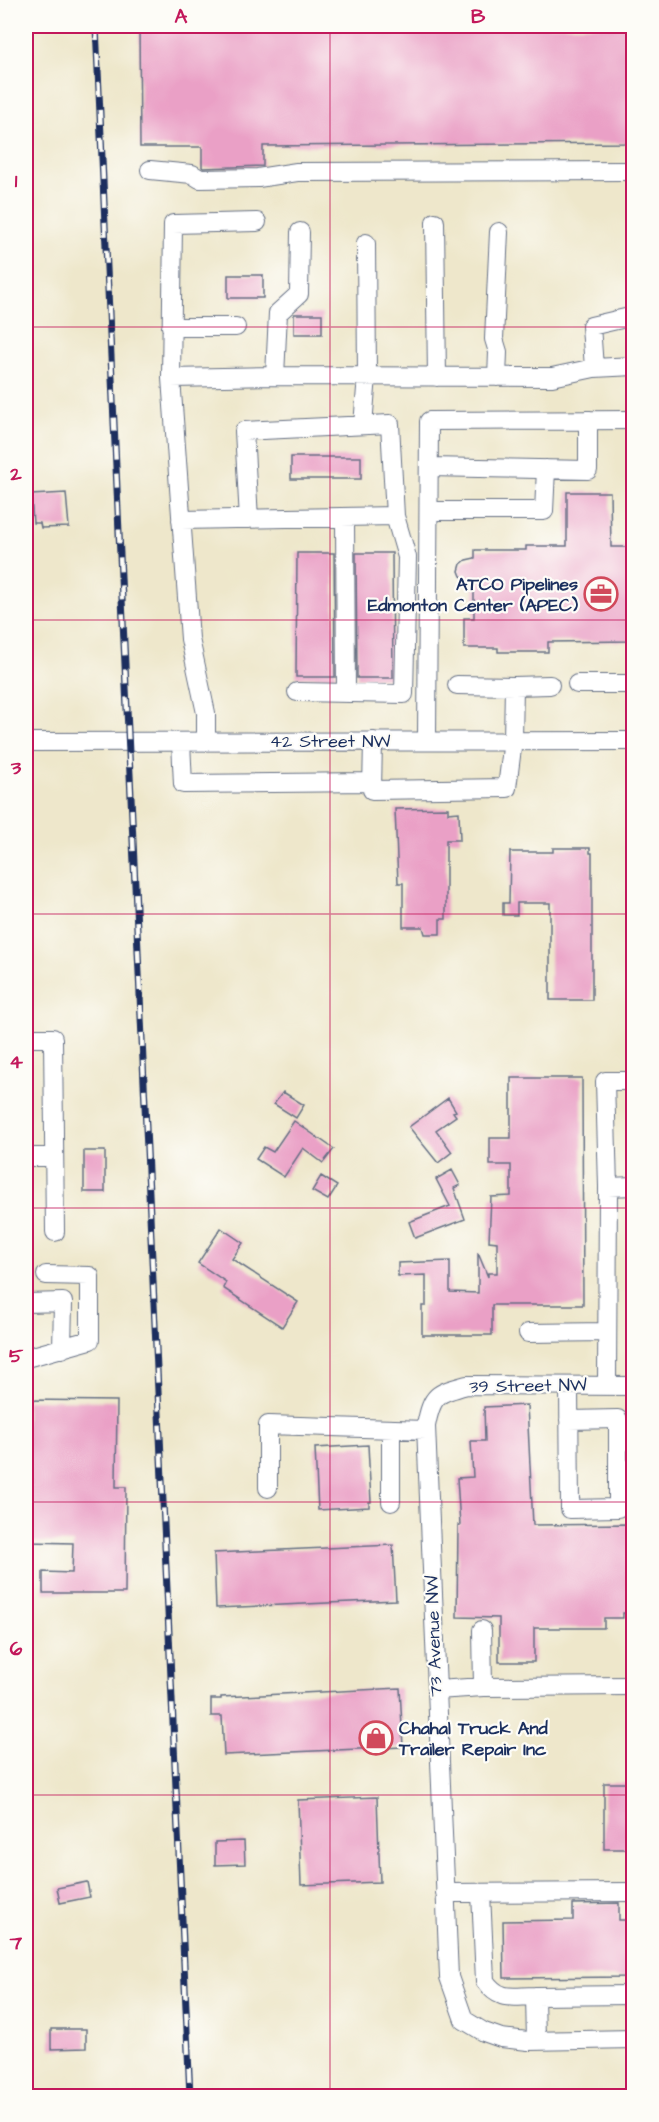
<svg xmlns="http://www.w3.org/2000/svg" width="659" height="2122" viewBox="0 0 659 2122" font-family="'Architects Daughter',sans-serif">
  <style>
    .building { fill: #eaa0c6 }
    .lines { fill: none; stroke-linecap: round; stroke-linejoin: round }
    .minor-casing { stroke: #656f84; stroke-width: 20 }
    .minor { stroke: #fff; stroke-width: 18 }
    .rail-casing { stroke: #1b2f5e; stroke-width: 7 }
    .rail { stroke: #fdfcf7; stroke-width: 4.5; stroke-dasharray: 14; stroke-linecap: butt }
    .grid { fill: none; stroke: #c2185b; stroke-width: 1.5; stroke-opacity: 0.55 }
    .labels { text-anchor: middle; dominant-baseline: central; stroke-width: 4.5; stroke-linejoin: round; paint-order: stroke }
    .poi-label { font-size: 18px; font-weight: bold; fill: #1b2f5e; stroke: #fdfcf7; text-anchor: end }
    .street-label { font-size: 18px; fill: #1b2f5e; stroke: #fdfcf7 }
    .neatline { fill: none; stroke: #c2185b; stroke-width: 2 }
    .grid-label { font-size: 20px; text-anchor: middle; font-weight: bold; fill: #c2185b }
  </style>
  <rect width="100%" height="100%" fill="#fdfcf7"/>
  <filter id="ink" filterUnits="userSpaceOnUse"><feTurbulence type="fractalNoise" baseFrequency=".0167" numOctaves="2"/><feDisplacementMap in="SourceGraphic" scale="12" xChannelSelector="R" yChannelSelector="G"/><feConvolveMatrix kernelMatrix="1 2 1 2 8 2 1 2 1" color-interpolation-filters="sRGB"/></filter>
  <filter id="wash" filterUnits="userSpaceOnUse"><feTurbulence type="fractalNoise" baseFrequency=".008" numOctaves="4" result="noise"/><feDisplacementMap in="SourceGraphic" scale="24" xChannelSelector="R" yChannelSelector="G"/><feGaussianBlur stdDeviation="1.35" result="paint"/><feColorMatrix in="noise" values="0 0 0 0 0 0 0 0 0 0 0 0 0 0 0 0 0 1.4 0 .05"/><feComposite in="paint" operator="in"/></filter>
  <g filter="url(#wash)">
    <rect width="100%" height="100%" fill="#eee7cb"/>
    <g id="blocks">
      <path class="building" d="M139,26H633V143L263,146V166L203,168L202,167V147H140Z
        M228,275H263V298H228Z
        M294,314H322V334H294Z
        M291,457H361V479H291Z
        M567,492H610L611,547H633V641L548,642V652H498V648H464V618H474V584L461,576L459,571L461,564L466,560L475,558V550H526V546H567Z
        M66,493L69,527L41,528L40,523H33L31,495Z
        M297,553H334L335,677H296Z
        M356,553H392L393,678H357Z
        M448,808V813L459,812L460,840H446V919H440V934H425L423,927H403V883H398L395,809Z
        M553,848H590V853H592V1000H550V903H517V915H503V903H509L510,852H553Z
        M511,1078H582L583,1305H492V1335H422V1306H426V1275L398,1276V1263L450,1261V1292L478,1293V1253L488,1277V1273H497V1242L489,1241L491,1197L511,1196V1165H490V1138H511Z
        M283,1092L304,1105L296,1118L274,1104Z
        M448,1098L456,1111L453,1112L456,1116L436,1130L452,1152L438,1163L409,1127Z
        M294,1121L334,1149L323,1163L303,1148L284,1177L256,1159L264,1147L273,1152Z
        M84,1151H105V1192H84Z
        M452,1170L460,1185L454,1188L465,1219L415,1238L409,1222L450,1206L436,1179Z
        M321,1176L337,1186L328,1200L312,1191Z
        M221,1228L243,1243L232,1259L298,1302L282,1327L223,1288L226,1282L198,1263Z
        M26,1400L117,1401L116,1487H126L125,1593H43V1572L72,1573L73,1543L29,1542V1539H26Z
        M527,1405L533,1525L633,1524V1613H623V1618H604V1628H534V1662H499V1618L457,1617L458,1525H460L457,1478L473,1477L471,1441H485L484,1407Z
        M368,1445L371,1502H369V1507L318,1510L315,1448Z
        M393,1545L396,1600L216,1608L214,1553Z
        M400,1688L403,1747L224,1755L222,1716H211V1699H221V1697Z
        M604,1783H633V1849H604Z
        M377,1797L380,1882L301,1885L298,1800Z
        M244,1841L245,1864L215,1865V1842Z
        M87,1882L90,1897L60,1903L57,1888Z
        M619,1903V1920H633V1977L504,1978L503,1921L573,1920V1904Z
        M51,2029H86V2048L51,2049Z"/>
    </g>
  </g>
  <g filter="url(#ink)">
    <use href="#blocks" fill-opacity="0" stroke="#656f84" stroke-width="1.5"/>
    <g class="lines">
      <g class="minor-casing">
        <path id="minor" d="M150,170L192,174L200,179L258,178L297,172L634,171
          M435,222L437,377
          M634,316L591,326L594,368L634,366
          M171,327H236
          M275,376L278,313L299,294L300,232
          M497,377L498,352L494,339L499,232
          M171,378L173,224L257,222
          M363,425L367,376L366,243
          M429,467L588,470V420
          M429,511H544L546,469
          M345,517L346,693
          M181,520L395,516L390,424L244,431L249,519
          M577,684H634
          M457,685L514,686
          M297,692L404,694L407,557L395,516
          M373,741L372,790L507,788L513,740L514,686L550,685
          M427,741L429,421L634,420
          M26,742L634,741
          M181,742L183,784L372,782
          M206,742V713L190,639L171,378L275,376L552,377L594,368
          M26,1038H53L55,1232
          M634,1081H605L608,1187L634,1186
          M26,1157H54
          M26,1303L63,1302L62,1349
          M528,1333L607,1332
          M26,1358L90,1340V1276L46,1275
          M569,1386L570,1509L618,1508V1419L569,1420
          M607,1386L608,1187
          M634,1386L467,1385C437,1393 432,1394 426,1426L449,1977L464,2020L484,2032L501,2038L528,2041L634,2039
          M391,1429V1502
          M268,1488V1425L426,1430
          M482,1630L483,1687
          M437,1690L483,1687L630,1686
          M445,1893L634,1892
          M481,1893L485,1981C500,2002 512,1996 535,1996
          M536,2041L535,1996L634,1995"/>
      </g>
      <use href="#minor" class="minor"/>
      <g class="rail-casing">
        <path id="rail" d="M96,26L190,2096"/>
      </g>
      <use href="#rail" class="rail"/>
    </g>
  </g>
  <path class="grid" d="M330,26V2096M26,327H634M26,620H634M26,914H634M26,1208H634M26,1502H634M26,1795H634"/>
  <defs>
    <g id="office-ring" transform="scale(1.725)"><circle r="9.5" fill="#fdfcf7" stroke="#d1495b" stroke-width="1.5"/><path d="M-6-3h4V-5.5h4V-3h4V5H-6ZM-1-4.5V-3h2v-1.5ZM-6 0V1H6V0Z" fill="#d1495b"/></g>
    <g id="shop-ring" transform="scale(1.725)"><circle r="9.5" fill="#fdfcf7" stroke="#d1495b" stroke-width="1.5"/><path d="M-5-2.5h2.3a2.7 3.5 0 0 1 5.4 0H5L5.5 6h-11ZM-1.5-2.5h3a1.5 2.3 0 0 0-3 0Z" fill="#d1495b"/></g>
  </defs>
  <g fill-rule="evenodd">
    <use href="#office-ring" x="601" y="594"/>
    <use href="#shop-ring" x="376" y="1738"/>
  </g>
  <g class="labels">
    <g class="poi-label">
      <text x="578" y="584">ATCO Pipelines<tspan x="578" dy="21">Edmonton Center (APEC)</tspan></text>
      <text x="399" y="1728" text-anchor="start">Chahal Truck And<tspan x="399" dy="21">Trailer Repair Inc</tspan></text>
    </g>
    <g class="street-label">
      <text x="330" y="741">42 Street NW</text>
      <text transform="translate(528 1386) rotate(-1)">39 Street NW</text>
      <text transform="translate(434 1636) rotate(-92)">73 Avenue NW</text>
    </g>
  </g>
  <rect width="659" height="2122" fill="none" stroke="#fdfcf7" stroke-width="66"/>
  <rect x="33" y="33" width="593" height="2056" class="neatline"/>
  <g class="grid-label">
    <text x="181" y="23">A</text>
    <text x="478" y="23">B</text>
    <text x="16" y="187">1</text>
    <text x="16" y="480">2</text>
    <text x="16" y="774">3</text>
    <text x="16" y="1068">4</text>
    <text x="16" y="1362">5</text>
    <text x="16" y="1655">6</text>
    <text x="16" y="1949">7</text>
  </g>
</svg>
